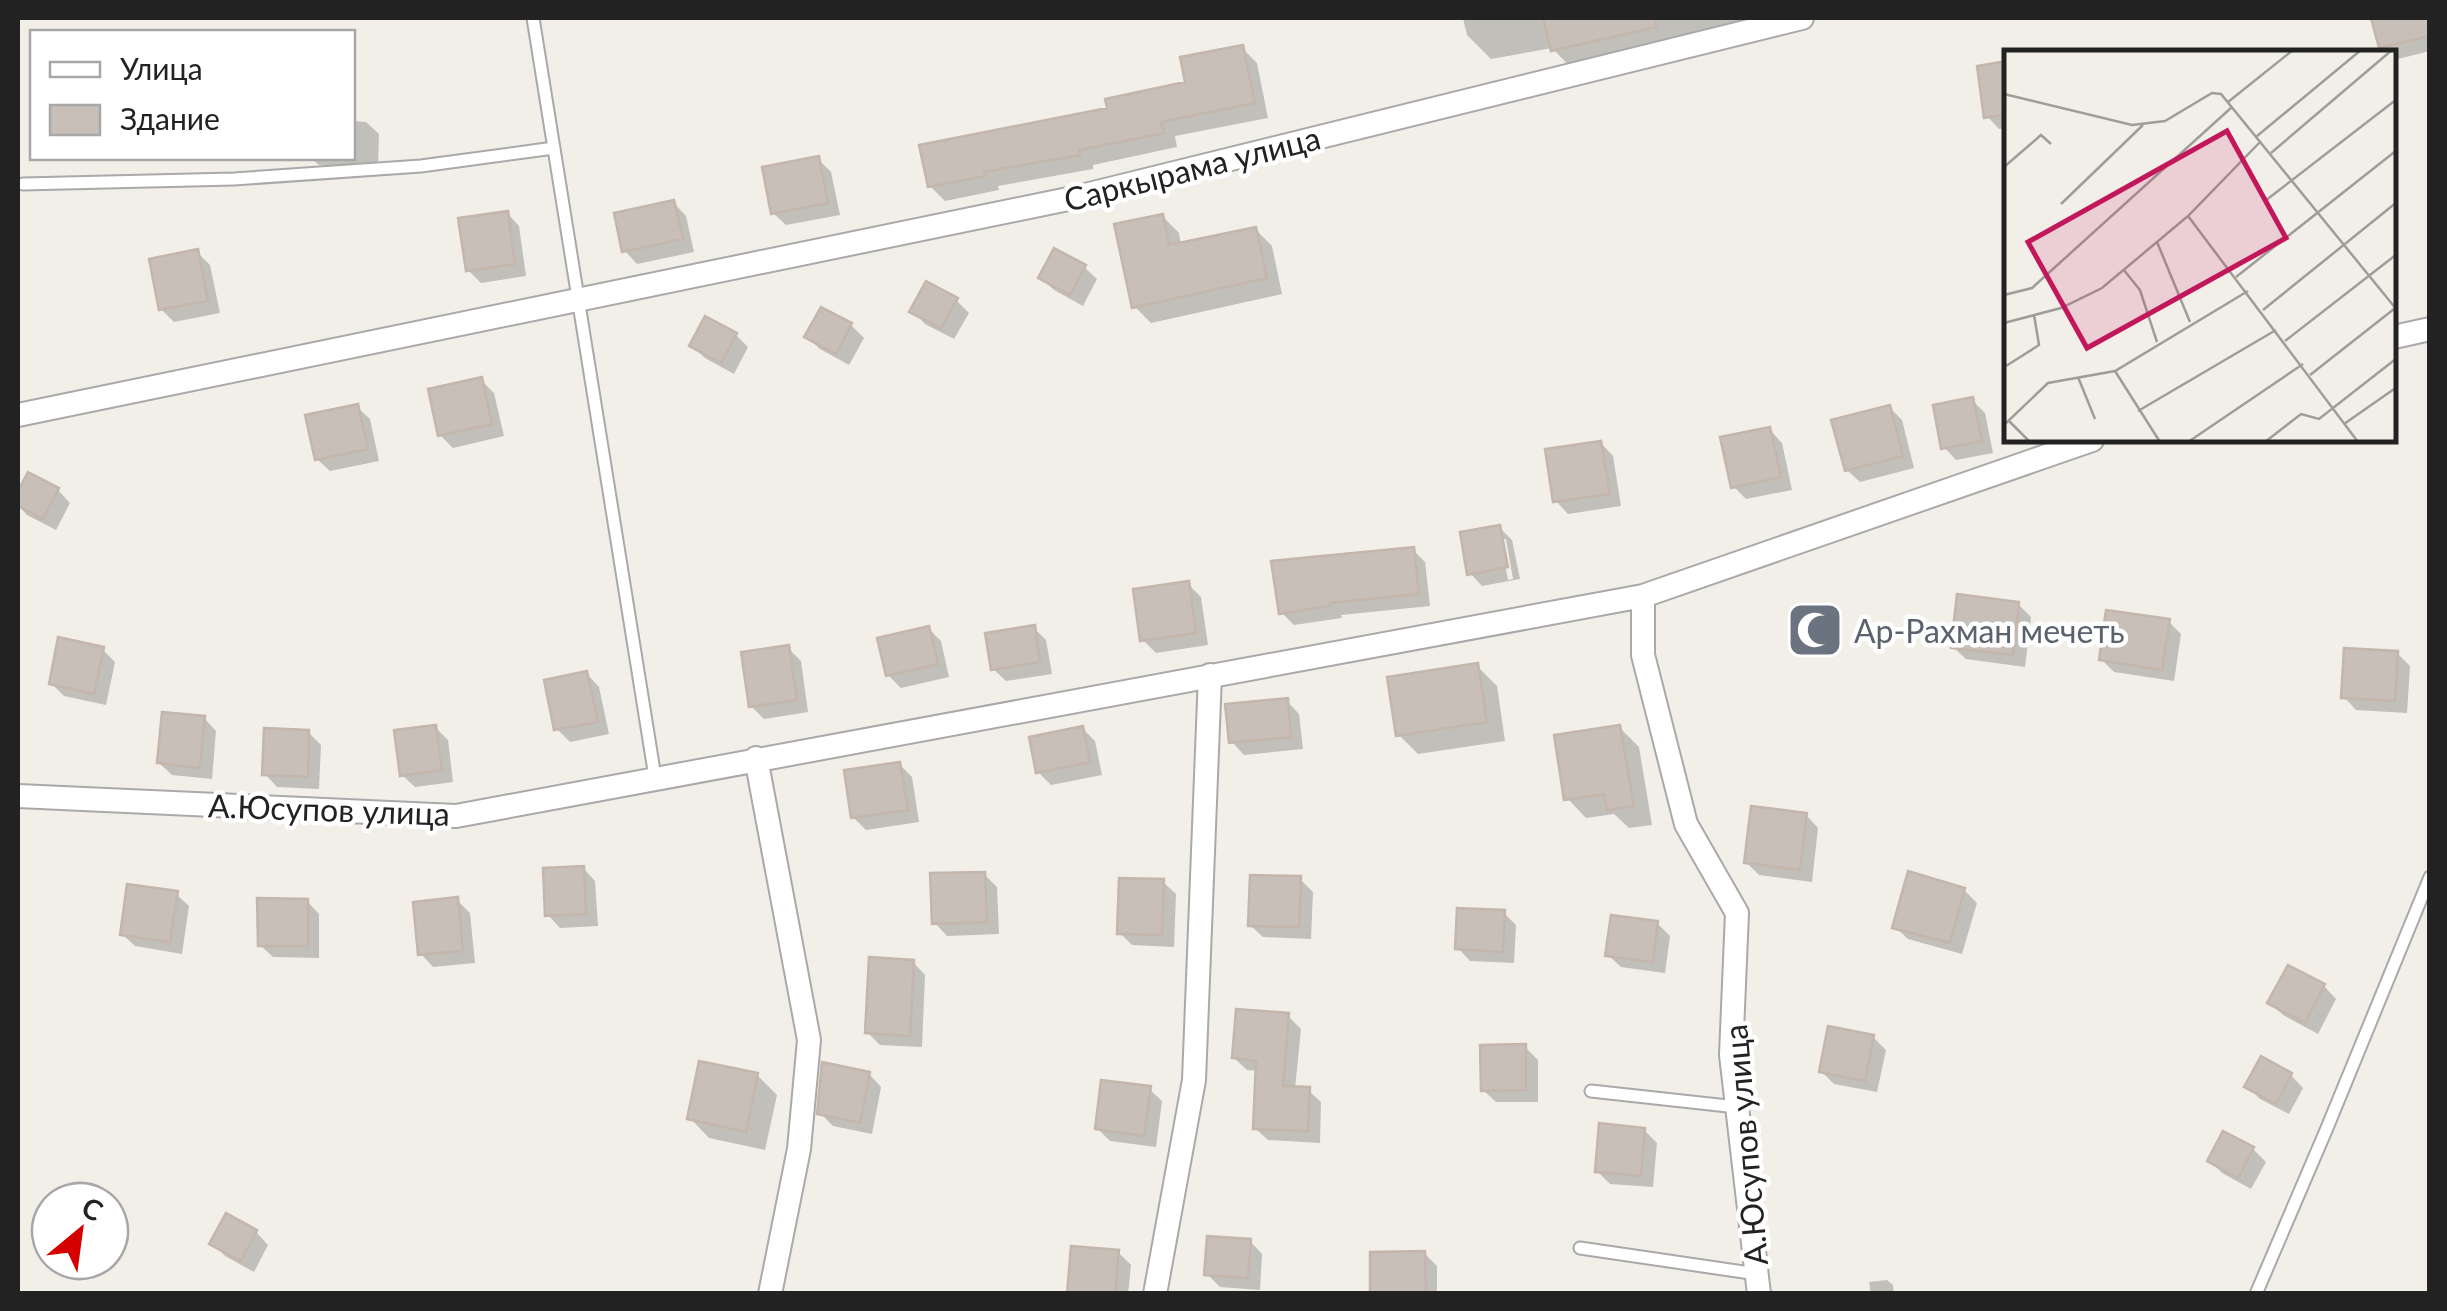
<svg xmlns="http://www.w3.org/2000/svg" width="2447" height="1311" viewBox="0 0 2447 1311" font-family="Lato,sans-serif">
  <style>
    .shadow { fill: #0003; fill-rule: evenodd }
    .building { fill: #c7bfb8; stroke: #c4b6ab; stroke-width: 2.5 }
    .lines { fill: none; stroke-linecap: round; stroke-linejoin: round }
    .lane-casing { stroke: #a9a9a9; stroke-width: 15 }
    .street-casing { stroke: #a9a9a9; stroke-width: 26 }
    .lane { stroke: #fff; stroke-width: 11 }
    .street { stroke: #fff; stroke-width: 22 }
    .labels { text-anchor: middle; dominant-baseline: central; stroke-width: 9; stroke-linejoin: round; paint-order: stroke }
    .street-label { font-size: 32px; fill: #222; stroke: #fff }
    .worship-label { font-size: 32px; fill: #5b616d; stroke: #fff; text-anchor: start }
    .inset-road { fill: none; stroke: #9f9d99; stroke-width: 2.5 }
    .view { fill: #c2185b; fill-opacity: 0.15; stroke: #c2185b; stroke-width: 5 }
    .inset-edge { fill: none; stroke: #222; stroke-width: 5 }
  </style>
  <rect width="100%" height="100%" fill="#f2efe9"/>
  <path class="shadow" d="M1463,18H1762L1690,33L1693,48L1577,74L1552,48L1491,59L1467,35Z
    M2374,18H2430V51L2394,60V52H2387L2381,47Z
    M1242,48L1257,63L1268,118L1175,136L1177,147L1093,165V169L998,186L999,190L945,201L930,186L1110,109L1188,84Z
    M2007,64V128L1999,129L1987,116Z
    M352,121L366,122L379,134L378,167L319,165L311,158H352Z
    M818,159L831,172L840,215L786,225L773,213Z
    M674,203L686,216L694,252L637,264L625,251Z
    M507,213L519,226L526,276L481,283L468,270Z
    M1162,216L1179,233L1181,245L1256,230L1272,246L1282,294L1151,323L1134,306Z
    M197,252L210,265L220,313L174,322L161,309Z
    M1084,267L1097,279L1083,306L1054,290L1041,278Z
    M956,300L969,313L954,339L925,324L913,311Z
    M822,310L851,325L864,338L849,365L820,349L807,337Z
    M736,335L748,347L734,374L705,358L692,346Z
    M481,380L494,393L504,436L453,448L440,435Z
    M1972,400L1985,413L1993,453L1956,460L1944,447Z
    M357,407L370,419L379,461L330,471L317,459Z
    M1889,407L1902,420L1914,468L1860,482L1847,470Z
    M1770,430L1782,443L1792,490L1746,499L1733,486Z
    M1601,443L1613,456L1621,506L1568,514L1556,501Z
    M29,475L58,490L70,503L56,530L27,515L18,505V496Z
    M1500,528L1512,540L1520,579L1482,586L1470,573ZM1500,539H1506L1513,579L1508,580Z
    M1413,550L1425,562L1430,606L1341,615L1342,618L1294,625L1282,613Z
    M1188,584L1201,597L1208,645L1156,653L1143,640Z
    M2018,604L2031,617L2025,667L1966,659L1953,647Z
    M2168,621L2181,634L2174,681L2114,672L2101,659Z
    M928,628L941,641L949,677L901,688L888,675Z
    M1034,628L1046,640L1052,674L1006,681L993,669Z
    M788,648L801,661L808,712L764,719L751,706Z
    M102,649L115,662L106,705L64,696L51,683Z
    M2397,653L2410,666L2407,713L2356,710L2344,697Z
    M1477,666L1497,686L1505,741L1418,754L1399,735Z
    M587,674L599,687L609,734L570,742L557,729Z
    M1287,701L1299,714L1303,749L1244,755L1232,742Z
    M204,718L216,731L212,779L172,775L159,763Z
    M435,727L448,740L453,782L415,787L402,775Z
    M1619,727L1639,747L1652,825L1629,828L1614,814L1586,818L1567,798Z
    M1082,728L1095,741L1102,775L1051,785L1038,772Z
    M308,732L321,745L319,789L277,787L265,774Z
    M900,765L912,777L919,822L866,830L853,817Z
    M1806,815L1818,828L1812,882L1759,875L1746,862Z
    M583,868L595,881L598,926L560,928L548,915Z
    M984,874L997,887L999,934L947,936L935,923Z
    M1300,879L1313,892L1311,939L1263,937L1250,925Z
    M1163,882L1176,894L1174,947L1132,945L1120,933Z
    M1964,890L1977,903L1962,954L1908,939L1895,927Z
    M176,894L189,906L182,954L135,946L122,934Z
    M457,900L470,913L475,963L433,967L421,954Z
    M307,901L319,914V958L273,957L260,945Z
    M1504,913L1516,925L1514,963L1470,961L1458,948Z
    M1657,923L1670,936L1665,973L1621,967L1608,955Z
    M913,962L925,975L922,1047L880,1045L867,1032Z
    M2289,968L2324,986L2336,999L2318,1034L2283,1015L2270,1003Z
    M1288,1016L1301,1029L1295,1089L1308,1090L1321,1102L1320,1143L1268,1140L1255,1128L1258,1071L1247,1070L1234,1058Z
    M1873,1037L1886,1050L1877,1092L1834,1084L1821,1071Z
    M1525,1047L1538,1060V1102H1496L1483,1090Z
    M869,1074L881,1087L872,1134L833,1126L820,1113Z
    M757,1075L777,1095L765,1150L709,1138L690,1118Z
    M2291,1075L2303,1088L2289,1114L2260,1099L2247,1086Z
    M1149,1089L1162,1101L1156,1147L1110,1141L1097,1128Z
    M1644,1130L1657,1143L1653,1187L1610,1184L1597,1171Z
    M2224,1134L2253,1149L2266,1162L2251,1189L2222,1173L2210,1161Z
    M227,1217L256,1232L268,1245L254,1272L225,1256L212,1243Z
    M1250,1241L1262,1254L1260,1290L1220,1287L1207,1274Z
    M1118,1252L1131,1265L1128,1294H1070Z
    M1424,1253L1437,1266V1294H1373Z
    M1887,1280L1893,1285L1894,1294H1871L1869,1282Z"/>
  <path class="building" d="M1543,18H1655L1656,27L1551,51Z
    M2371,18H2430V36L2379,48Z
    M1243,45L1255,103L1161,122L1164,133L1079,150L1080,155L984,172L985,176L928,187L919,145L1107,108L1105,99L1185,82L1180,57Z
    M2007,61V114L1984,118L1977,66Z
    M819,156L828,203L771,214L762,167Z
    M674,200L683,239L622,252L614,213Z
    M508,211L515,264L466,271L458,218Z
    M1163,214L1169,245L1256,227L1267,278L1132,308L1114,224Z
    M1054,248L1086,265L1070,295L1038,278Z
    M198,249L208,301L159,310L149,259Z
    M926,281L958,298L941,328L909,312Z
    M821,307L852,323L836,354L804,337Z
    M705,316L737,333L721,363L689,346Z
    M482,377L492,424L438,436L428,389Z
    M1973,397L1982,441L1941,449L1933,405Z
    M358,404L368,449L315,460L305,415Z
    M1890,405L1903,456L1845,471L1831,420Z
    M1770,427L1781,477L1731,488L1720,437Z
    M1601,441L1610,494L1553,502L1545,449Z
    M28,472L59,488L43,519L18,506V491Z
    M1500,525L1508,567L1467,575L1460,532Z
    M1414,547L1419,594L1330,603V606L1279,614L1271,561Z
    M1189,581L1196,633L1140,641L1133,589Z
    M1957,594L2019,602L2013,655L1951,648Z
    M2106,610L2170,619L2162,670L2099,660Z
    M1035,625L1040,662L991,670L985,633Z
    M929,626L938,664L886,676L877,638Z
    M58,637L104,647L94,694L49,684Z
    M789,645L797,700L749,707L741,652Z
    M2344,648L2398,651L2395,701L2341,698Z
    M1478,663L1487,722L1396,736L1387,677Z
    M587,671L598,722L554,730L544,680Z
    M1288,698L1291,737L1229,743L1225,704Z
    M162,712L205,716L200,768L157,763Z
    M436,725L442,770L400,776L394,730Z
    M1620,725L1634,806L1607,810L1604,794L1564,800L1554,735Z
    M1083,726L1090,762L1036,773L1029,737Z
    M264,728L309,730L308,777L262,775Z
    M900,762L908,810L851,818L844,770Z
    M1751,806L1807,813L1800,870L1744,863Z
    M584,866L586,914L545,916L543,868Z
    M1908,871L1965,888L1950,943L1892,928Z
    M985,872L987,922L932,924L930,873Z
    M1250,875L1301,876L1299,927L1248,926Z
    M1119,878L1164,879L1162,935L1117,934Z
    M127,884L178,891L170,942L120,935Z
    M458,897L463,951L418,955L413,902Z
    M257,898L308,899V946H258Z
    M1457,908L1505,910L1503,952L1455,949Z
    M1611,915L1658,921L1653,962L1605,956Z
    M869,957L914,960L910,1036L865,1033Z
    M2288,965L2325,984L2305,1023L2267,1003Z
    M1236,1009L1289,1013L1283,1086L1310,1087L1308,1131L1253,1129L1256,1061L1232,1058Z
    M1828,1026L1874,1035L1865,1081L1819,1072Z
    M1526,1044V1090L1481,1091L1480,1045Z
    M2261,1056L2292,1073L2276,1104L2244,1087Z
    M699,1061L758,1073L746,1132L687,1119Z
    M822,1062L870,1072L860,1123L817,1114Z
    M1101,1080L1151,1086L1144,1136L1095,1129Z
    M1599,1123L1645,1128L1641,1176L1595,1172Z
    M2223,1131L2254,1147L2238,1178L2207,1161Z
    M226,1213L257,1230L241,1261L209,1244Z
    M1207,1236L1251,1239L1248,1278L1204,1275Z
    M1071,1246L1119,1250L1115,1294H1067Z
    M1425,1251L1426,1294H1370V1252Z"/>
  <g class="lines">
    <g class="lane-casing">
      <path id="lane" d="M533,18L655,777
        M23,184L234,179L421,166L554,148
        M1591,1091L1737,1107
        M1580,1248L1757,1274
        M2256,1294L2327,1128L2430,877"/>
    </g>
    <g class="street-casing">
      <path id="street" d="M2394,337L2430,329
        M18,415L1073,198L1802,18
        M1643,596V655L1686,824L1737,913L1731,1055L1759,1294
        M756,758L809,1040L799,1149L770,1294
        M18,796L456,816L1643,596L2092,440
        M1155,1294L1194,1080L1210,675"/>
    </g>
    <use href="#lane" class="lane"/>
    <use href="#street" class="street"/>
  </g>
  <defs>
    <g id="mosque-square" transform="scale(2.875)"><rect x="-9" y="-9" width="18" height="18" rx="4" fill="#6b7280" stroke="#fff"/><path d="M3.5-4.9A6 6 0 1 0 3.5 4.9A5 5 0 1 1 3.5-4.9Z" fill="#fff"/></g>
  </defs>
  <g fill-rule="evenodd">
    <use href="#mosque-square" x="1815" y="630"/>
  </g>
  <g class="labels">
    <g class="street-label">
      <text transform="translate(1192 168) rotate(-14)">Саркырама улица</text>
      <text transform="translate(329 809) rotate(2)">А.Юсупов улица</text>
      <text transform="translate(1745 1145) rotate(-95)">А.Юсупов улица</text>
    </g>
    <g class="worship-label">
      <text x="1854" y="630">Ар-Рахман мечеть</text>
    </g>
  </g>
  <g transform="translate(2004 50)">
    <rect width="392" height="392" fill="#f2efe9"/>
    <path class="inset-road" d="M0,44L128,75L161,71L208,43L217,44L393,260M224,52L289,0M253,86L357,0M267,103L388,0M0,117L37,85L47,94M261,151L393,49M57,154L139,75M184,166L354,392M153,192L186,272M119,219L136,240L153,292M232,227L393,100M0,245L28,238L228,57M259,260L393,152M0,273L57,258L98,238L184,166L257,91M281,291L393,204M2,316L35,295L30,265M111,321L156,392M306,325L390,259M74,327L91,369M134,361L272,280M4,370L26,392M340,374L393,337M0,375L44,333L111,321L244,241M184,392L299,314M261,392L297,364L315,369L393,308"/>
    <path class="view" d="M223,81L282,188L83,298L24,192Z"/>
    <rect width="392" height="392" class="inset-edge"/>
  </g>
  <rect width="2447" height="1311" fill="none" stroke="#222222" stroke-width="40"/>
  <rect x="30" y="30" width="325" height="130" fill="#ffffff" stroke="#a7a7a7" stroke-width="2.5"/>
  <rect x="50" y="62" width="50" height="15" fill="#ffffff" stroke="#a7a7a7" stroke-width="2.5"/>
  <text x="120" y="80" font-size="30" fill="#222222">Улица</text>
  <rect x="50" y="105" width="50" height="30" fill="#c7bfb8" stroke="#a7a7a7" stroke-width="2.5"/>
  <text x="120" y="130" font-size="30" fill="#222222">Здание</text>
  <g transform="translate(80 1231) rotate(29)"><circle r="48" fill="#ffffff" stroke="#a7a7a7" stroke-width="2.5"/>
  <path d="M0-8L18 38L0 25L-18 38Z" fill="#d40000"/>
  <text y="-15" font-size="28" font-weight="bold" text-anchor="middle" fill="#222222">С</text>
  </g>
</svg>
